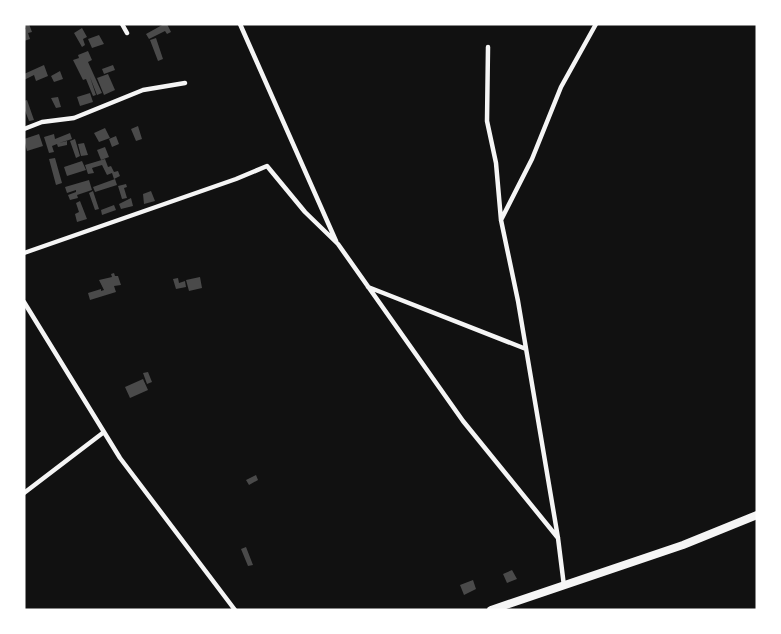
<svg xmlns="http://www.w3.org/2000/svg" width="781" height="634" viewBox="0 0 781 634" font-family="Raleway,sans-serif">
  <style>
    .building { fill: #4a4a4a }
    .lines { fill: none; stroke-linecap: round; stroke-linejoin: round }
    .minor { stroke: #f5f5f5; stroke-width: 4.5 }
    .trunk { stroke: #f5f5f5; stroke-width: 8 }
  </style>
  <rect width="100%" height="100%" fill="#111"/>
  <path class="building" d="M24,24H29L32,32L28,33L30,39L24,41V30L26,29Z
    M164,24H167L171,32L167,34L165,31L149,39L146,34Z
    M82,28L87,37L83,39L85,45L82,47L74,33Z
    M99,35L104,44L92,48L88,39Z
    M156,38L163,59L158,61L150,40Z
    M88,51L92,60L88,62L102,93L97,95L90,77L96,95L93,96L86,79L83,80L73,60L79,58L78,55Z
    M44,65L48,76L36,81L34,75L24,80V74Z
    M113,65L115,70L104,74L102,69Z
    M60,71L63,79L54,82L51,76Z
    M108,74L115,90L104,95L97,78Z
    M90,93L93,102L80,106L77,97Z
    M58,97L61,107L56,108L51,98Z
    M27,100L34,120L29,121L24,108V101Z
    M138,126L142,139L136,141L131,129Z
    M105,128L110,138L99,142L94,133Z
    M70,133L72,139L59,143L67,141V145L58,147L57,144L52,146L54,152L49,153L44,137L54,134L55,139Z
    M39,134L43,146L27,151L24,139Z
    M116,136L119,144L112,147L109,139Z
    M75,139L80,156L76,158L70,141Z
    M84,143L88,155L81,156L78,144Z
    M105,147L109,157L101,160L97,150Z
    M55,158L62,183L56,185L49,159Z
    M105,159L108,167L111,166L114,172L118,171L120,176L114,179L112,173L107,175L102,165L92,168L94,173L88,174L85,165Z
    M82,161L86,170L67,176L64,167Z
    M115,179L117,185L95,192L93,187Z
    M89,180L92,190L77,195L78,198L70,200L68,195L76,192V190L67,193L65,187Z
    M126,184L127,187L124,188L127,198L122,199L118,186Z
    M93,191L99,209L95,210L89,193Z
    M151,191L155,201L144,204L143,194Z
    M131,198L133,206L121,209L119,204Z
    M80,201L87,219L77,222L75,214L79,212L76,203Z
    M114,205L116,210L102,215L101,210Z
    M114,273L115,276H118L121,285L114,286L116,292L90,300L88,293L101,289V291L104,290L99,280L112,277L111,274Z
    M200,277L202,288L189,291L186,280Z
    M178,278L179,283L185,281L186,287L176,289L173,279Z
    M148,372L152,382L147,384L143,373Z
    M143,379L148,390L130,398L125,387Z
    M256,475L258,480L249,485L246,480Z
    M246,547L253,565L248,566L241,549Z
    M512,570L517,579L507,583L503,574Z
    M473,580L476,589L464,595L460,585Z"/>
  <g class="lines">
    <path class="minor" d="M122,24L127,33
      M240,24L336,241
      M488,47L487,121L496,163L501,220L518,301L558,538L564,586
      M24,129L42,122L74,118L143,90L185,83
      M501,220L532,159L561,87L596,24
      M24,253L236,179L267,166L305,212L338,244L463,421L558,538
      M368,287L526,349
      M24,302L120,458L235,610
      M24,493L104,432"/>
    <path class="trunk" d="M491,610L683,545L757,515"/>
  </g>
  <rect width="781" height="634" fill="none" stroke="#ffffff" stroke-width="51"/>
</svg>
